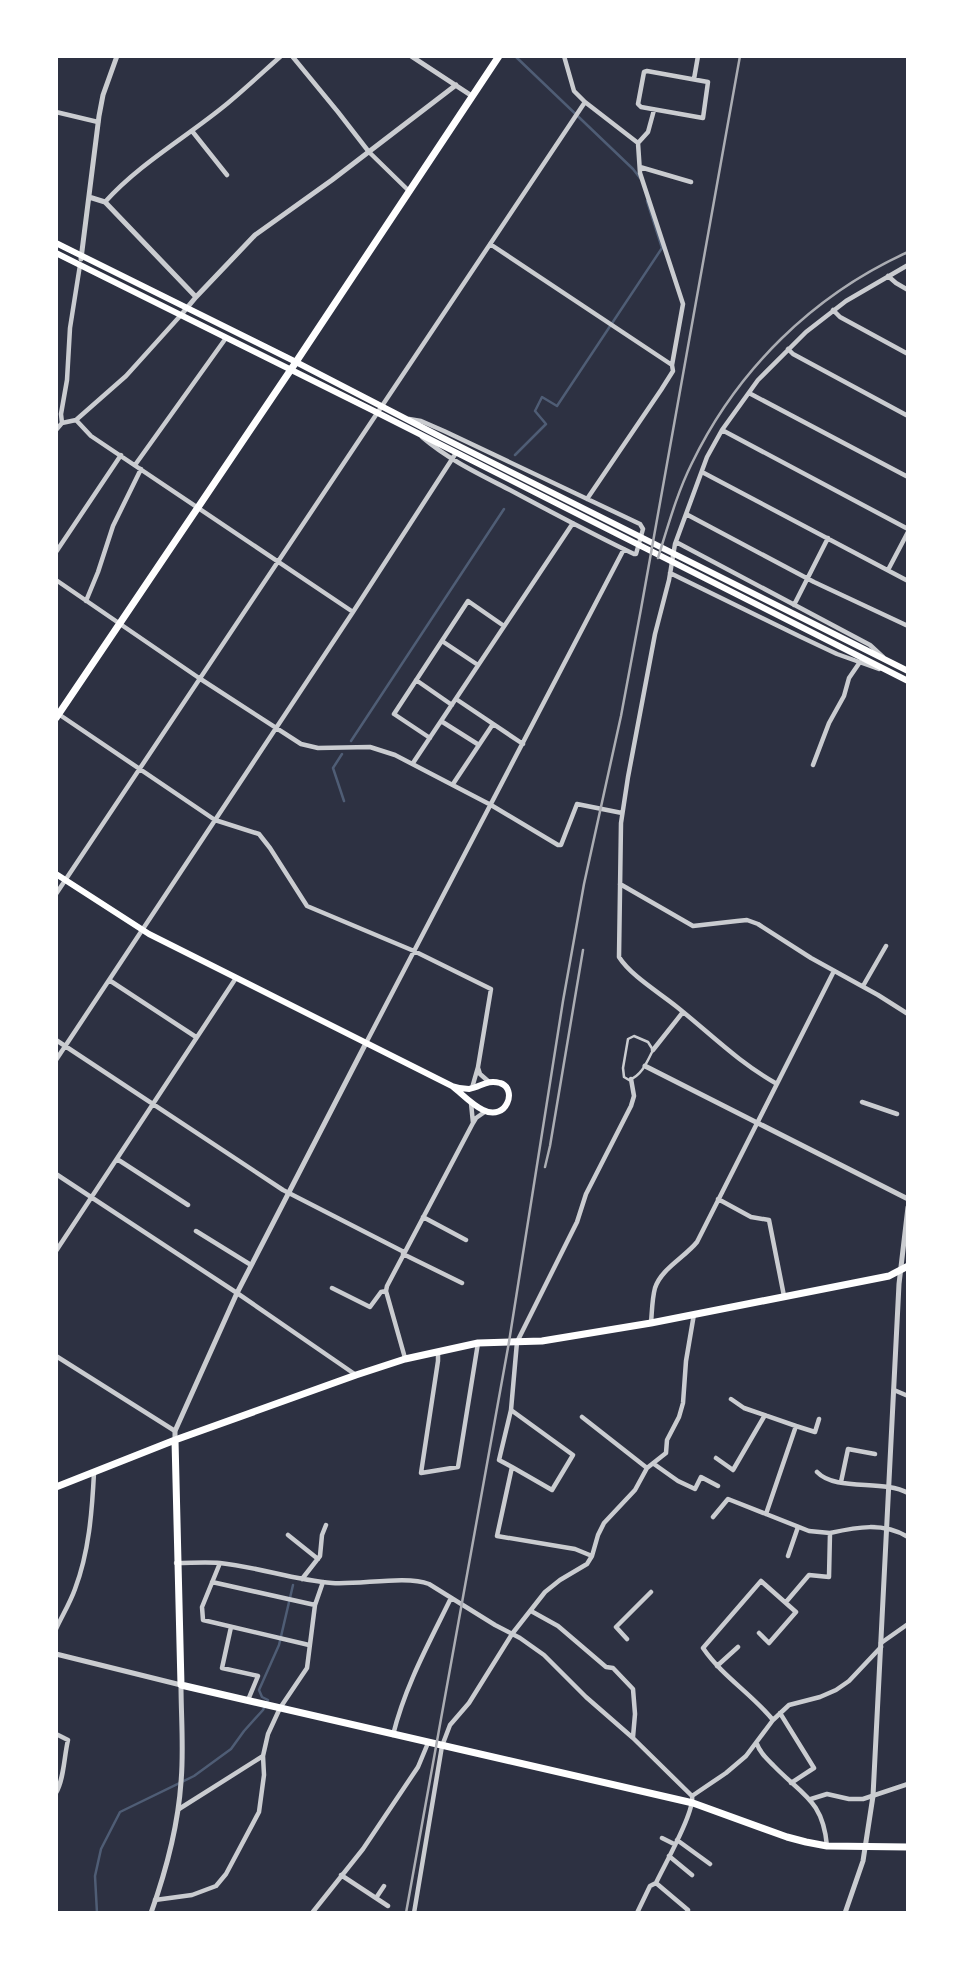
<svg xmlns="http://www.w3.org/2000/svg" width="964" height="1969" viewBox="0 0 964 1969" font-family="Manrope,sans-serif">
  <style>
    .lines { fill: none; stroke-linecap: round; stroke-linejoin: round }
    .stream { stroke: #4f5d75; stroke-width: 2.5 }
    .service { stroke: #caccd0; stroke-width: 2.5 }
    .minor { stroke: #caccd0; stroke-width: 4.5 }
    .tertiary { stroke: #caccd0; stroke-width: 5 }
    .secondary { stroke: #fff; stroke-width: 6 }
    .primary { stroke: #fff; stroke-width: 7 }
    .rail { stroke: #abadb3; stroke-width: 2.5 }
  </style>
  <rect width="100%" height="100%" fill="#2d3142"/>
  <g class="lines">
    <path class="stream" d="M515,56L633,169L640,178
      M515,455L546,424L535,411L542,397L557,406L662,248L647,201
      M351,741L504,509
      M342,754L333,768L344,801
      M97,1913L95,1876L101,1849L120,1812L194,1776L231,1749L244,1731L263,1710L268,1700L262,1697L259,1690L279,1645L293,1585"/>
    <path class="service" d="M634,1036L648,1042L653,1050C647,1062 642,1075 629,1080L624,1077L623,1068L628,1039Z"/>
    <path class="minor" d="M292,56L338,112L369,152L409,191
      M647,71L708,82L703,118L641,107L638,104L644,72Z
      M694,79L698,56
      M585,102L638,143
      M654,110L648,132L638,143L640,173L683,304L672,365
      M56,112L98,122
      M192,131L227,175
      M640,167L691,182
      M105,202C140,163 187,137 228,103C246,88 263,72 281,56
      M490,244L672,365L673,371L661,390L587,499
      M888,276L896,283L908,290
      M833,310L840,317L908,354
      M788,349L793,354L908,416
      M749,393L908,477
      M409,419L421,421L444,431L640,524L643,529L636,554H634C592,534 551,512 510,490C479,474 449,460 422,437
      M76,420L91,436L353,612
      M62,423L61,414L67,380L70,328L80,265
      M56,430L62,423L76,420L126,376L181,315
      M722,430L908,529
      M135,465L226,338
      M702,472L908,581
      M686,514L814,582L908,626
      M676,542L870,645L883,657
      M56,552L121,455
      M888,570L908,532
      M670,573L801,637L837,654L879,669
      M56,580L199,678L301,744L318,748L370,747L395,755L491,805L558,845H561L577,804L622,813
      M86,601L98,572L113,526L141,469
      M794,605L828,538
      M442,641L478,665
      M416,680L452,705
      M456,699L523,744
      M57,713L215,820L259,834L270,848L307,906L414,951L491,989L478,1067L472,1088
      M441,721L479,745
      M430,738L394,714L468,601L504,626
      M413,763L573,523
      M813,765L829,723L844,696L849,678L860,662
      M453,784L493,724
      M620,884L693,926L737,921L747,920L758,924L811,958L878,995L908,1014
      M56,894L585,102L574,91L564,56
      M109,980L196,1037
      M863,986L886,946
      M56,1040L283,1190L404,1252
      M366,1043L624,549
      M653,1050L683,1012
      M56,1060L353,612L456,453
      M478,1068L480,1074L488,1081
      M777,1084C738,1062 712,1035 677,1007C660,993 631,976 619,957L621,823L628,777L655,634L669,580L675,544L707,457L722,430L758,380L806,332L846,301L908,265
      M862,1102L897,1114
      M471,1103L473,1123
      M117,1159L188,1205
      M56,1174L237,1293L356,1375
      M718,1199L751,1217L769,1220L784,1296
      M423,1217L466,1240
      M196,1231L251,1265
      M56,1251L236,978
      M403,1254L462,1283
      M332,1288L370,1307L381,1292L386,1291
      M651,1323C652,1312 652,1299 655,1288C661,1269 685,1257 697,1242L834,971
      M438,1352V1361L421,1473L458,1467L478,1343
      M56,1356L175,1431
      M405,1358L386,1291L387,1286L473,1123L476,1118L486,1111
      M894,1390L908,1396
      M731,1399L744,1408L796,1426
      M511,1410L499,1460L512,1467L497,1536L575,1549L592,1556
      M582,1417L647,1468
      M716,1458L733,1470L765,1415
      M654,1464L678,1481L695,1489L701,1477L718,1486
      M512,1467L552,1490L573,1455L511,1410L517,1342L577,1222L586,1194L631,1106L634,1096L631,1079
      M817,1472C836,1492 883,1479 908,1493
      M841,1482L848,1449L875,1454
      M766,1514L796,1426L815,1432L819,1419
      M713,1517L728,1499L809,1531L830,1533
      M288,1535L318,1559
      M788,1556L798,1527
      M176,1563C191,1563 206,1562 220,1563C258,1567 294,1580 332,1583C360,1585 406,1575 429,1584L495,1625L520,1638L544,1655L586,1697L633,1738L692,1796C695,1811 664,1866 656,1883L650,1886L637,1913
      M220,1563L202,1607L203,1620L309,1645
      M302,1579L320,1556L322,1535L326,1525
      M212,1582L315,1605
      M786,1602L809,1575L829,1577L830,1533C857,1527 883,1522 908,1537
      M531,1611L558,1626L606,1667L613,1668L633,1689L635,1714L633,1737
      M231,1627L222,1668L258,1676L248,1700
      M56,1629C62,1616 70,1603 75,1589C89,1552 92,1512 94,1473
      M627,1639L616,1627L651,1592
      M881,1643L908,1624
      M717,1666L738,1647
      M780,1713L814,1768L791,1783
      M773,1720L789,1705L820,1697L836,1690L849,1681L881,1647
      M56,1734L68,1740C64,1757 64,1779 56,1793
      M393,1735C405,1686 429,1643 451,1598
      M757,1744C760,1753 767,1759 774,1766C802,1795 823,1800 827,1846
      M692,1796L726,1773L746,1756L773,1720C752,1694 722,1676 703,1648L761,1581L796,1612L769,1643L759,1633
      M811,1799L827,1794L849,1799H863L908,1784
      M179,1809L263,1756
      M662,1838L674,1844
      M677,1840L710,1864
      M669,1856L692,1875
      M341,1875L388,1906
      M656,1883L688,1910L686,1913
      M376,1898L384,1886
      M155,1900L192,1895L216,1886L226,1874L259,1812L264,1775L263,1756L268,1734L280,1708L307,1668L315,1605L323,1582
      M312,1913L363,1849L418,1767L428,1743
      M414,1913L442,1746L450,1725L469,1703L512,1634L545,1592L560,1580L587,1564L592,1556L598,1535L604,1523L635,1490L647,1468L666,1453L667,1440L679,1417L683,1403L686,1361L694,1314"/>
    <path class="tertiary" d="M411,56L472,96
      M89,197L105,202L196,297L181,315
      M81,259L99,116L103,95L117,56
      M196,297L255,235L332,180L456,85
      M645,1066L908,1199
      M175,1440V1431L237,1293L366,1043
      M56,1654L181,1685C181,1717 184,1750 181,1782C178,1827 166,1871 151,1913
      M845,1913L863,1861L873,1796L899,1284L908,1207"/>
    <path class="secondary" d="M56,243L296,362L441,437L908,671
      M56,253L376,412L908,681
      M56,874L149,934L452,1086C462,1094 472,1105 483,1110C507,1122 518,1088 500,1083C487,1079 481,1087 469,1089C463,1089 458,1088 452,1086"/>
    <path class="primary" d="M56,718L296,362L499,56
      M175,1440L181,1685L693,1803L787,1837L806,1842L827,1846L908,1847
      M56,1487L175,1440L356,1375L405,1359L478,1343L542,1341L651,1323L889,1276L908,1266"/>
    <path class="rail" d="M658,558C668,526 677,493 692,463C737,370 813,295 908,252
      M545,1167L550,1146L583,950
      M406,1913L509,1342L563,1001L584,884L621,716L641,609L740,56"/>
  </g>
  <rect width="964" height="1969" fill="none" stroke="#ffffff" stroke-width="116"/>
</svg>
